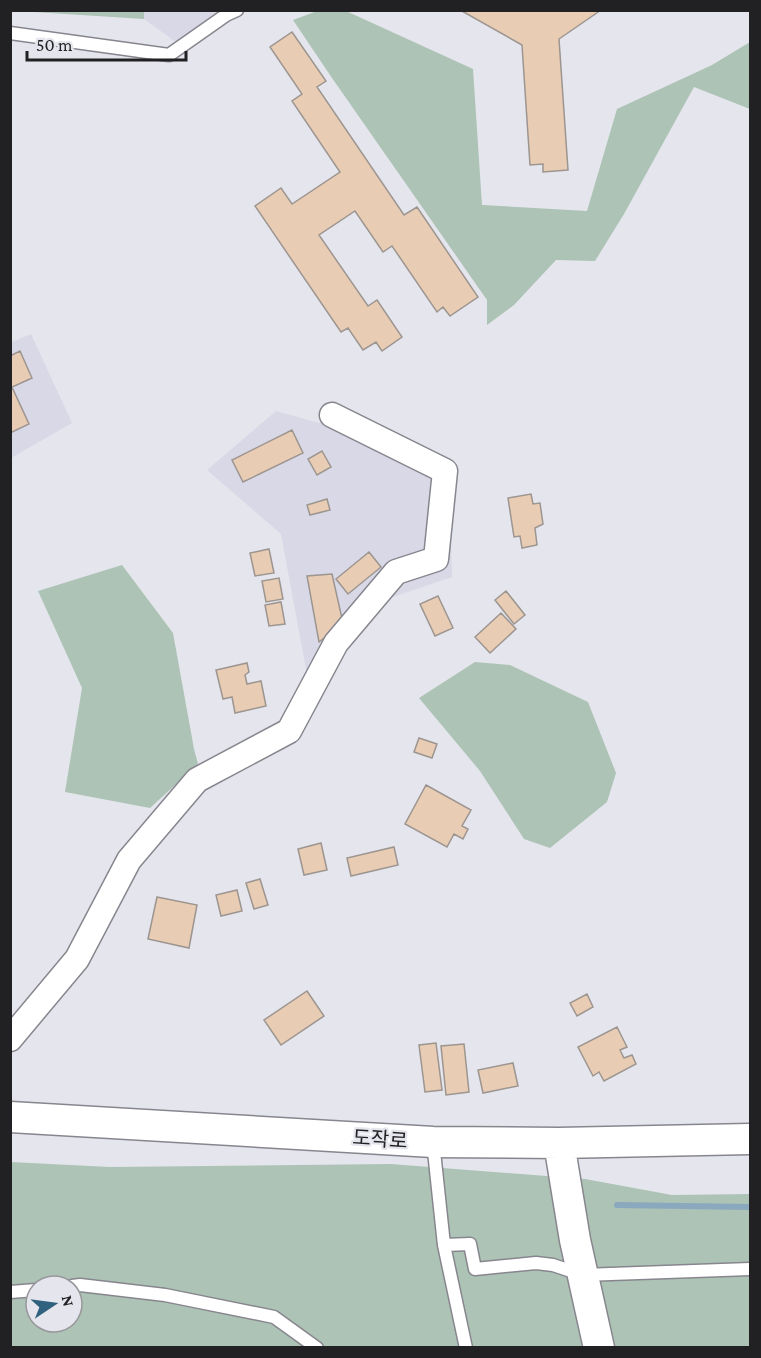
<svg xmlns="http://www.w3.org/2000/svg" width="761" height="1358" viewBox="0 0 761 1358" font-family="'Crimson Pro','Noto Sans KR',serif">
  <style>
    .built { fill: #d8d8e7 }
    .green { fill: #adc3b5; fill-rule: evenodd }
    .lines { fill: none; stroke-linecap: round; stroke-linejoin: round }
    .stream { stroke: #8aa9be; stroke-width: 6 }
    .building { fill: #e9ccb4; stroke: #9c9590; stroke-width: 1.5 }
    .service-casing { stroke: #87868e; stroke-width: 15 }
    .minor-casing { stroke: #87868e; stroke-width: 27 }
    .tertiary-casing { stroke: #87868e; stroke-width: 33 }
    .service { stroke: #fff; stroke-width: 12 }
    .minor { stroke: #fff; stroke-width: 24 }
    .tertiary { stroke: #fff; stroke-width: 30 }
    .labels { text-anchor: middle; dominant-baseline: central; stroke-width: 4.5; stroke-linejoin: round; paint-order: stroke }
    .street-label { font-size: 20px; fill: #212123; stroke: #e5e5ed }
  </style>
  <rect width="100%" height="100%" fill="#e5e5ed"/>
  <path class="built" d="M144,11H220L180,45L144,19Z
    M31,334L72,423L11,458L10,343Z
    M276,411L449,459L452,577L390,598L307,675L281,534L207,470Z"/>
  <path class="green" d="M320,10L346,11L473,69L482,205L587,211L617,109L712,65L750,42V109L694,87L624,214L595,261L556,260L514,305L487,325V300L332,78L293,20Z
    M18,11H144V19Z
    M122,565L173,633L194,749L198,764L150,808L65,792L82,688L38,591Z
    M475,662L510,665L588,702L616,773L607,802L550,848L524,839L480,771L419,698Z
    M10,1162L110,1167L391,1164L585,1179L672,1195L750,1194V1347H11ZM36,1286H72V1322H36Z"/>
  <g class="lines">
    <path class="stream" d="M617,1205L750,1207"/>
  </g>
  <path class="building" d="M460,10H601L559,39L568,170L543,172V164L530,165L522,45Z
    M292,32L326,81L317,87L404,215L417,207L478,297L450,316L443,307L437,312L392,246L383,252L355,211L319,235L368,306L377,300L402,337L382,351L376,342L363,350L348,328L341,332L255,206L281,188L292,204L340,172L292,101L302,94L270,47Z
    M20,351L32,378L12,387L29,424L10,433V356Z
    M292,430L303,453L243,482L232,460Z
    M322,451L331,467L317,475L308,459Z
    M531,494L533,504L540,503L543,524L535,528L537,545L522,548L520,536L514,537L508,498Z
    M327,499L330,510L310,515L307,505Z
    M269,549L274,573L255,576L250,553Z
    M369,552L381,567L348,594L336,579Z
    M332,574L343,623L319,642L307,576Z
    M279,578L283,599L266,602L262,581Z
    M506,591L525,615L514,624L495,600Z
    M438,596L453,628L435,636L420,604Z
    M281,602L285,624L269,626L265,605Z
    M501,613L516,629L490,653L475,637Z
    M247,663L249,672L245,675L247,684L261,681L266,706L235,713L232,697L223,699L216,670Z
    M419,738L437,744L432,758L414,752Z
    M426,785L471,810L462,826L468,829L463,839L454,834L447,847L405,824Z
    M321,843L327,870L304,875L298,849Z
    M394,847L398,865L351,876L347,858Z
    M260,879L268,905L254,909L246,883Z
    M237,890L242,911L221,916L216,895Z
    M157,897L197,905L189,948L148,939Z
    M307,991L324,1016L281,1045L264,1020Z
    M587,994L593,1007L577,1016L570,1003Z
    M617,1027L627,1047L620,1050L624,1058L632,1055L636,1064L604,1081L599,1072L593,1076L578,1047Z
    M436,1043L442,1090L425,1092L419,1045Z
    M464,1044L469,1092L446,1095L441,1046Z
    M513,1063L518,1086L483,1093L478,1070Z"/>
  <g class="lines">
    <g class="service-casing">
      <path id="service" d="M10,33L169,55L226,15L237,10
        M433,1142L444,1245L466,1348
        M444,1245L470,1244L475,1269L536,1263L553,1265L583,1275L750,1269
        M72,1286L80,1285L165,1295L274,1317L317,1348
        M10,1292L36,1290"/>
    </g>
    <g class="minor-casing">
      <path id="minor" d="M10,1039L77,959L129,860L197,780L289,731L336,643L396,572L436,559L445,471L332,415"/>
    </g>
    <g class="tertiary-casing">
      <path id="tertiary" d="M10,1117L433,1142L559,1143L750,1139
        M559,1143L575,1240L599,1348"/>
    </g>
    <use href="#service" class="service"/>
    <use href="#minor" class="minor"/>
    <use href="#tertiary" class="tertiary"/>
  </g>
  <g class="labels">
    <g class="street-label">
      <text transform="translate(380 1139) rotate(4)">도작로</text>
    </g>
  </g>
  <rect width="761" height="1358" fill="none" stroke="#212123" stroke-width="24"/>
  <g transform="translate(54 1304) rotate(77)"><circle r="28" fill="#e5e5ed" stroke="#97979c" stroke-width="1.5"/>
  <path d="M0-4.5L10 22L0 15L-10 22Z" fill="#30617f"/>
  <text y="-9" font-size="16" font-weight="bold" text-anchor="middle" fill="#212123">N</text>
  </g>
  <path d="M27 51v9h159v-9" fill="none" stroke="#212123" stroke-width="3"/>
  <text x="36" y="51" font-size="18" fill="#212123" stroke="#e5e5ed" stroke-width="4.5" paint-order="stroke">50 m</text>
</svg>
